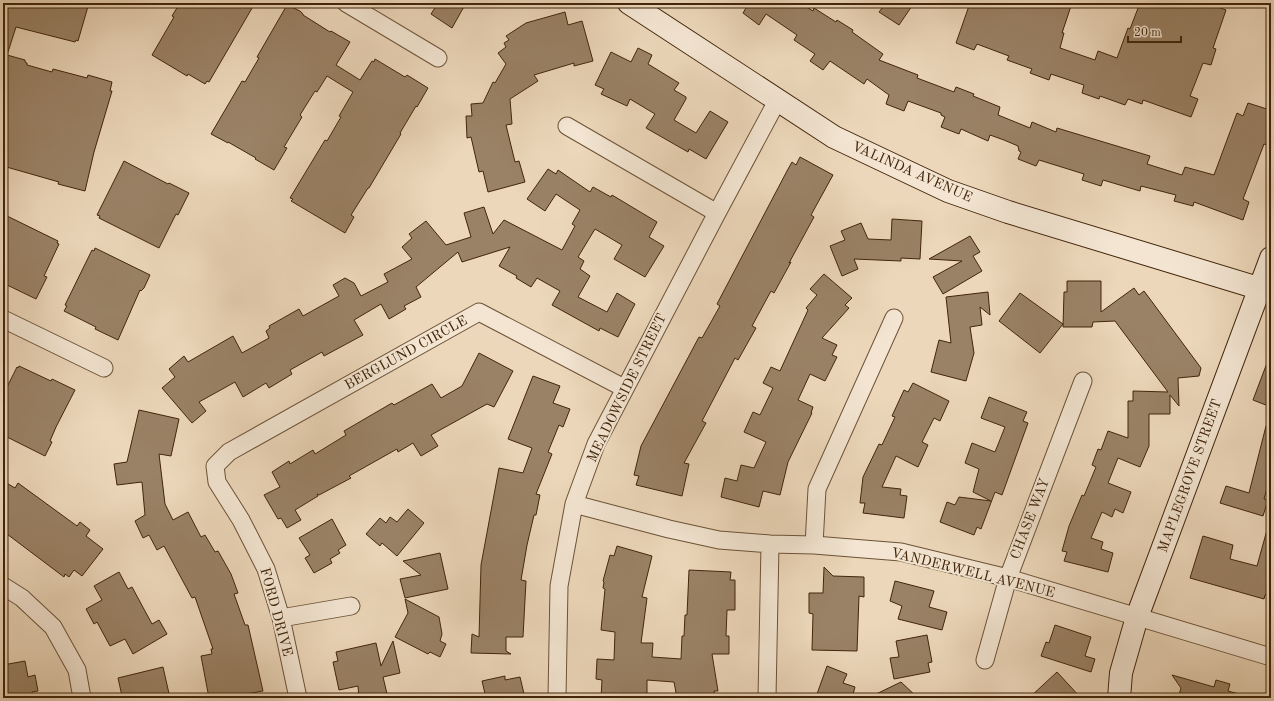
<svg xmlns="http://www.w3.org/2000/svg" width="1274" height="701" viewBox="0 0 1274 701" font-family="'Old Standard TT',serif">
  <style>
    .building { fill: #9a8266; stroke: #42250a }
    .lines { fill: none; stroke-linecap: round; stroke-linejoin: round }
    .street-casing { stroke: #6c5236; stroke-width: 19 }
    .secondary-casing { stroke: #42250a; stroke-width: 24 }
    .street { stroke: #f3e5d2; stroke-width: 17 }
    .secondary { stroke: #f3e5d2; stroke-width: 22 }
    .labels { text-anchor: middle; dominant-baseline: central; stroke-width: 4; stroke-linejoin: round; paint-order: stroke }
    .street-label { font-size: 14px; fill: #42250a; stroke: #f3e5d2 }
  </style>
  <rect width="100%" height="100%" fill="#ecd7ba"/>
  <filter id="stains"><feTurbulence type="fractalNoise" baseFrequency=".005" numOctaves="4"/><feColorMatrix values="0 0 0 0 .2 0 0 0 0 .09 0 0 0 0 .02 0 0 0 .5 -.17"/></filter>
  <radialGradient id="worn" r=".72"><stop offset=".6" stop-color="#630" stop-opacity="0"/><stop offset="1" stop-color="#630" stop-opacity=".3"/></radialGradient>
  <path class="building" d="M3,3H89L78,41L76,40L75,42L16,27L7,55L25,60V62L27,63V65L52,72L53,69L87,78L88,75L112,82L110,91H112L94,152L85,191L58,184L59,182L3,166Z
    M180,3H255L209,82L207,81L205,84L188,74L187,76L152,55L174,17L172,16Z
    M438,3H466L452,28L431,14Z
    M749,3H800L813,11L814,8L836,22L837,20L853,30L852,32L883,54L879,60L918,75L917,78L954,92L956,87L974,94L973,96L1000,107L998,115L1030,128L1032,122L1056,132L1057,128L1150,156L1147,164L1182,175L1185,167L1214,175L1237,113L1243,116L1248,103L1270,110L1266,124L1271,126V147L1264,144L1243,199L1249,202L1243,220L1194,202L1193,206L1174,201L1176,195L1141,186L1140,191L1103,180L1101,186L1082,180L1084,174L1039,160L1036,166L1018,159L1021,152L1019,151L1018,146L1004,140L990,135L988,141L961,129L959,134L941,127L945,117L941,115V113L908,101L904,111L886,104L889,95L867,79L864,84L830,61L823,70L810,61L815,54L794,40L797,35L766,14L759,25L743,13Z
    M886,3H914L899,25L879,12Z
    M970,3H1072L1062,33H1064L1060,48L1095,60L1098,51L1117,58L1128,28L1130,29L1140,3H1207L1226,10L1213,48L1216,49L1211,65L1203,63L1190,96L1198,99L1191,117L1143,100L1142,104L1128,99L1125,105L1100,96L1099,99L1082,93L1084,85L1051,74L1049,80L1030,73L1032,69L1007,60L1009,56L977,44L974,50L956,43Z
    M287,5L300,11L303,14V15L330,32L331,31L350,42L336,65L360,80L372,61L374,62L375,59L405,77L407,75L428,88L417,107L416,106L400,133L401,134L369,188H368L351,215L354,217L345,233L291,201L293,199L290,198L325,140L327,141L341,117L339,116L353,92L327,76L317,92L315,91L300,115L302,117L284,147L287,148L274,170L255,159L256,158L228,142V143L211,134L242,81L245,82L259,58L257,57Z
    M565,12L568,25L582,21L593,61L574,66V63L534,75L538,81L510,99L512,124L506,125L515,162L519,161L525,182L488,192L483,171L479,172L471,137L467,138L466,116H472L471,104L483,103L493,82L495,83L506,64L498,53L506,47L504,43L509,40L506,36L526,23Z
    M638,48L652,55L648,64L679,83L674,90L686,97V99L674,120L696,133L710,111L728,122L706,159L689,149L688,152L646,128L655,114L630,99L627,106L601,94L604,89L595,85L611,52L631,62Z
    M800,157L833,175L811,215L814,217L789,263L791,262L774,293L771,291L752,326L756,328L738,360L735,358L702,421L706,423L684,463L689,464L682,496L636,485L639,476L634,475L641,446L699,337L702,338L720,306L717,304L787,171L792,162L796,165Z
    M124,161L168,184L169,183L189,193L178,215L176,214L159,248L99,218L100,216L97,215Z
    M548,169L556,174L558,170L590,192L593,187L611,197L612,195L657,222L649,237L664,246L645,277L614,259L622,245L595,229L578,257L584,261L580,269L590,276L578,297L607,312L617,293L635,304L618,337L600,328L599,331L552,305L560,291L537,278L531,287L516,278L517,276L499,266L510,247L462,262L458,252L416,287L421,297L404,306L406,309L389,319L381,304L354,320L363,335L324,356L322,352L290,370L292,374L269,388L266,383L243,397L235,382L199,402L206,411L192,423L162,388L175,377L169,369L184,356L188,362L233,336L242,353L269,338L266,331L270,328L269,326L299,309L303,316L339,296L333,285L345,278L354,283L361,296L388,282L384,274L412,259L402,247L412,238L409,234L426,221L446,245L471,237L464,213L484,207L493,234L504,220L562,250L575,226L572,224L580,210L556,194L545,211L527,199Z
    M3,214L58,241L57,243L59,244L44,276L47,277L36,299L3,283Z
    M892,219L922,221L920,259L901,258V261L854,259L858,269L842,276L830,246L845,240L841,231L861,223L868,239L891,240Z
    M970,236L980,252L973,256L982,271L943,294L933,277L962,261L929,259Z
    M95,248L150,275L144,288L141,291L140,290L118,340L95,329L96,327L64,311L67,306L65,305L92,250L94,251Z
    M824,274L852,298L845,305L849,308L822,338L837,345L832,355L837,357L825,381L810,374L798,400L813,407L811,413H812L788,462L780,495L763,491L759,507L721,497L725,478L737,481L741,465L754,468L766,442L744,432L753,412L760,415L773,388L763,383L771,367L780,371L808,310L806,308L817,295L810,289Z
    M1067,281H1101V312L1134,288L1139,295L1144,291L1201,368L1199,376L1178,378L1179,406L1170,395V414H1149V446L1140,467L1118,458L1108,483L1131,492L1123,513L1115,509L1112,517L1102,512L1091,538L1103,542L1101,549L1113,553L1108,572L1064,561L1067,552L1062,551L1069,526L1082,495L1084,496L1096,467L1092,465L1098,449L1101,450L1108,431L1128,438V401H1133V391L1168,392L1115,321L1093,322L1092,327H1063L1064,292H1067Z
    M988,292L990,315L980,307L982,325L970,327L974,353L966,381L931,372L939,340L951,343L946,297Z
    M1020,293L1063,324L1040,353L999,321Z
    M479,353L513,371L494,407L487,404L431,435L438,446L421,456L413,443L398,452L397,449L349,476L351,478L319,495L317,494L318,496L295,510L301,520L287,528L281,518L278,519L264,495L280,487L272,472L289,461L290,464L313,450L315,454L346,435L344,431L392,403L394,405L432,384L441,398L462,386Z
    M1270,355H1271V407L1253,400Z
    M19,366L51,381L52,379L75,390L56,427L50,441L52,442L45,456L3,435V395L17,367L18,368Z
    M533,376L560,386L553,403L570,409L563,427L559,425L548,452L552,454L536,494L540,495L536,515H534L527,545L521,580L526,581L523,637H506V651L511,654L471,653L472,634L479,637L481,565L499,468L523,473L532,448L508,439Z
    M913,383L949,401L940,421L934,418L922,442L928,445L918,467L896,456L882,487L901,489L900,495L907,496L904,518L863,513L865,503H860L863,477L879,444L882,445L895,417L892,416L904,390L908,392Z
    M989,397L1027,412L1023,421L1028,423L1002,495L995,492L981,529L977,527L974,535L940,522L947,502L955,505L959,497L991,501L973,492L979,469L965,463L972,443L995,452L1005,427L981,418Z
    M139,410L179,419L171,456L159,454L165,504L173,520L188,512L201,537L205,535L215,552L218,551L231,574L238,593L234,594L245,625H248L263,691L246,694L247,698H209L201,656L212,654L211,649H213L195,597L192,598L164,546L157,550L149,535L143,538L135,521L145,515L142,482L117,485L114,464L127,462Z
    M1266,426L1271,427V474L1264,499L1268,500L1263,516L1220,503L1226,486L1249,493Z
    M3,481L15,488L18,483L77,526L80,522L90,530L86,536L103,549L82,576L74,570L69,577L65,574L64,577L3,531Z
    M408,509L424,523L397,556L382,543L380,546L366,534L380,518L386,523L390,517L397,522Z
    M332,519L346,545L338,550L340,553L330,559L332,563L314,573L305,558L310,555L299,538Z
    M1267,530L1271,531V596L1265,595L1264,599L1190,578L1203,536L1233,545L1230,559L1257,566Z
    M617,546L652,556L642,597L647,598L641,643H653L652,657L681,659L682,636H684L685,615H687L689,570L731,572L730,580H735V610H727L726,636H729V654H712L718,691H714L715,698H677L674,682L647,680V698H601L602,680L596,679L597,659L614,660L615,632L601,630L605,589L603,588L604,582L603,581L610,555L614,556Z
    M440,553L448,589L405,598L400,579L421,575L403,561Z
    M824,567L833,576L864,577V597L859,596L857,651L812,650L813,614L809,613V593H823Z
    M119,572L128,589L132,587L152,624L159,620L167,634L133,654L125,639L110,646L97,622L94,624L86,609L102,600L94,586Z
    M895,581L934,591L929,607L947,612L942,630L898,619L902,606L890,601Z
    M405,599L439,617L442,634L440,641L446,644L440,657L430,652L428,654L395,637L408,613Z
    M1055,625L1091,637L1085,656L1095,659L1091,672L1041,656L1046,642L1049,643Z
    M927,635L932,662L928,663L930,672L894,679L890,658L899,657L896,641Z
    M393,641L400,673L383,677L388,698H359L358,686L339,690L333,662L338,661L336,652L376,643L381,666Z
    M25,661L28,677L35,675L38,691L32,692L33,698H3V665Z
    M827,666L847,674L843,683L855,687L852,698H820L821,695L817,694Z
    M163,667L170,698H134L133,694L122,696L118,678Z
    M1057,672L1081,698H1029Z
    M1172,675L1214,687L1216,680L1230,684L1228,691L1239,694L1238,698H1178L1181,688Z
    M505,676V680L520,677L525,698H486L482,681Z
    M901,682L918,698H868Z"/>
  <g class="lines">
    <g class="street-casing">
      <path id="street" d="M346,3L438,58
        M567,126L717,213
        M3,319L104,368
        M574,504L669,529L719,540L770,544L814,545L901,552L1008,578L1271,657
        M814,545L817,489L894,318
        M3,586L22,598L53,627L77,670L82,698
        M281,618L351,606
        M985,660L1008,578L1083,381
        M298,698L281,618L266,569L241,520L217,482L215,466L229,452L479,312L624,388
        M557,698L559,586L574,504L596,444L717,213L777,101
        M767,698L770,544"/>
    </g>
    <g class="secondary-casing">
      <path id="secondary" d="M629,3L834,137L948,191L1008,212L1271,292
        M1119,698L1121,673L1137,617L1271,258"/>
    </g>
    <use href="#street" class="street"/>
    <use href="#secondary" class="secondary"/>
  </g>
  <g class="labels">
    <g class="street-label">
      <text transform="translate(912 172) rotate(24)">VALINDA AVENUE</text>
      <text transform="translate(406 353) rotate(-29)">BERGLUND CIRCLE</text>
      <text transform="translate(627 388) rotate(-64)">MEADOWSIDE STREET</text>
      <text transform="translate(1190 476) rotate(-70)">MAPLEGROVE STREET</text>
      <text transform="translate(1030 519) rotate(-69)">CHASE WAY</text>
      <text transform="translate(973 573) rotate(14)">VANDERWELL AVENUE</text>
      <text transform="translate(276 612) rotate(75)">FORD DRIVE</text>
    </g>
  </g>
  <rect width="1274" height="701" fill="none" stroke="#ecd7ba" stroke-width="16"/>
  <rect x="4" y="4" width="1266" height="693" fill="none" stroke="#42250a" stroke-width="2"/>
  <rect x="8" y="8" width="1258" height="685" fill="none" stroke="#42250a"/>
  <path d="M1128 36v6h53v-6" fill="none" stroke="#42250a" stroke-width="2"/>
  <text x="1134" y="36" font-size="12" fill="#42250a" stroke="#f3e5d2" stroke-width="3" paint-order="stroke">20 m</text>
  <rect width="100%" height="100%" filter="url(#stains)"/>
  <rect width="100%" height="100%" fill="url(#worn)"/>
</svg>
